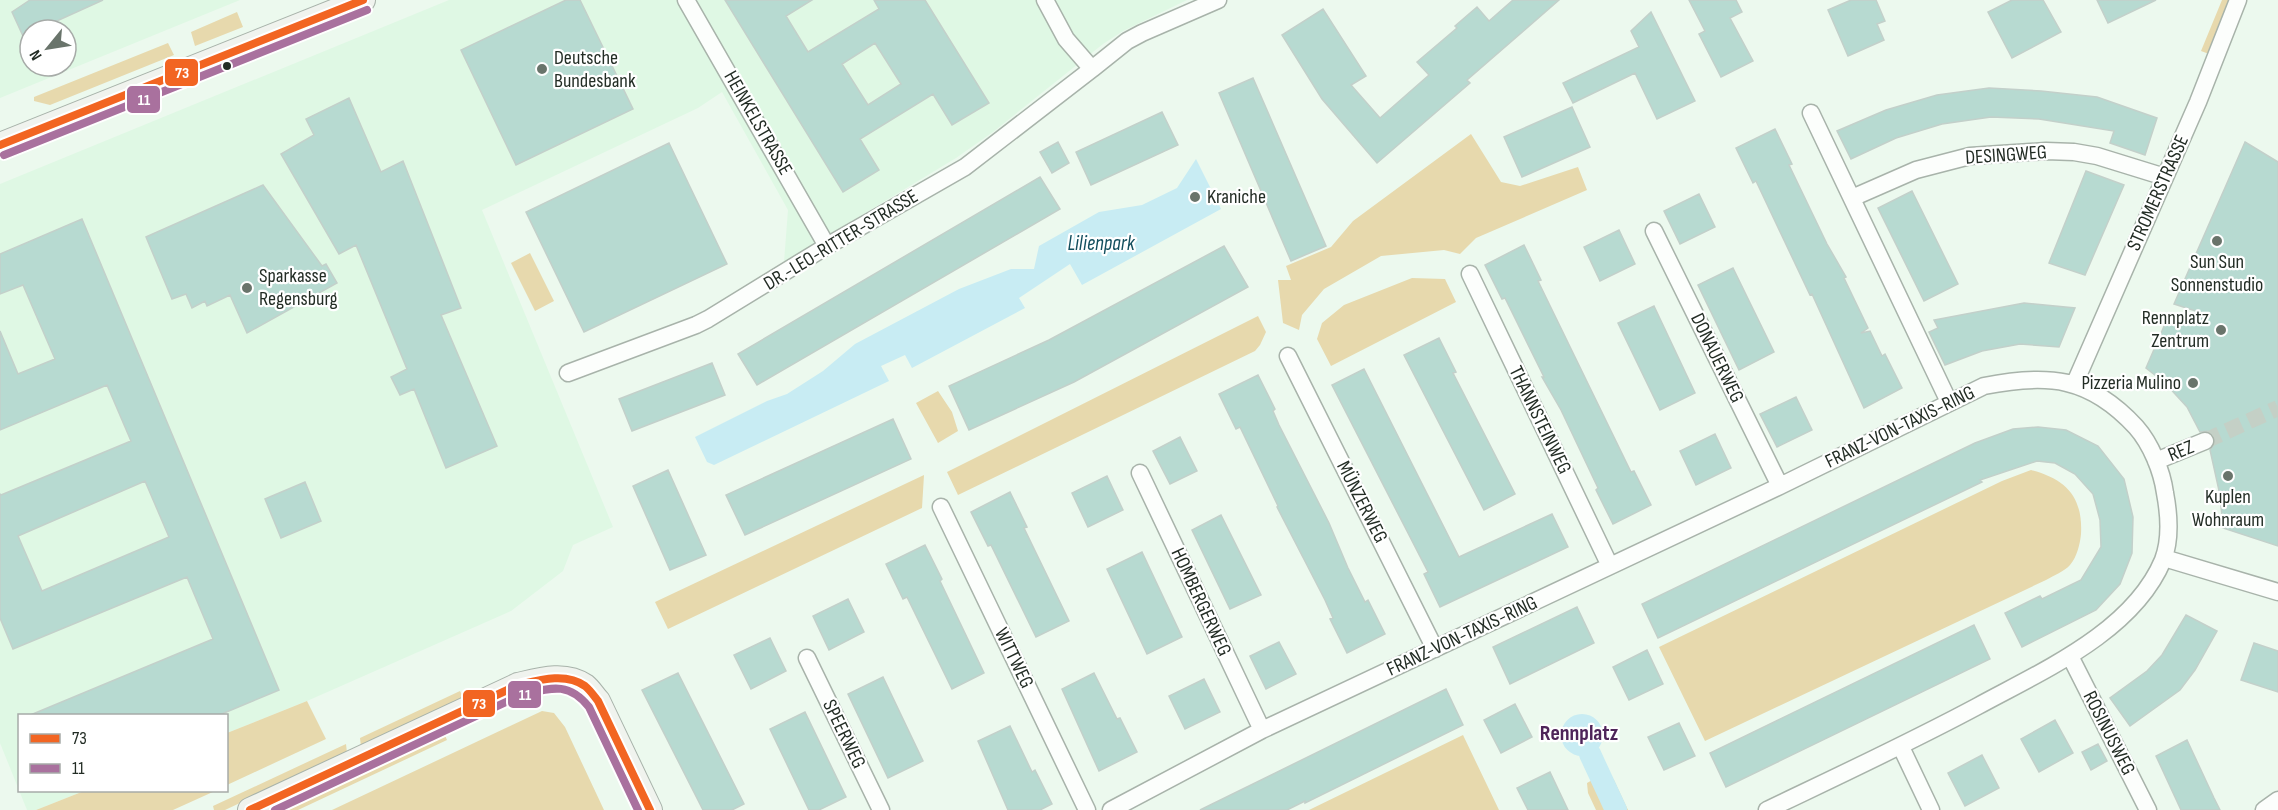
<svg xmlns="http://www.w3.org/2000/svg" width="2278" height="810" viewBox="0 0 2278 810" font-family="'Sofia Sans Condensed',sans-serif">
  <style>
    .built { fill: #dff8e4; fill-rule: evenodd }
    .green { fill: #e7d9ad }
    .water { fill: #c8ecf3 }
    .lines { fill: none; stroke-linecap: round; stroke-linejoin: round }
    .canal { stroke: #c8ecf3; stroke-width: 22 }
    .building { fill: #b7dad1; stroke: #c3d0ca; stroke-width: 1.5; fill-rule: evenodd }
    .street-tunnel { stroke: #c4d0c6; stroke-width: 16; stroke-dasharray: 16 8; stroke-linecap: butt }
    .street-casing { stroke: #a8b3aa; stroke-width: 19 }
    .secondary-casing { stroke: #a8b3aa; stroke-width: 26 }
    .street { stroke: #fcfefc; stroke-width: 16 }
    .secondary { stroke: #f0f3ee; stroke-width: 24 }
    .bus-1-casing { stroke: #fff; stroke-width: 12 }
    .bus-2-casing { stroke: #fff; stroke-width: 12 }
    .bus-1 { stroke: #f26522; stroke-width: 8 }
    .bus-2 { stroke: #a9719e; stroke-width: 8 }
    .bus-dot { fill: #232d25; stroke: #fff; stroke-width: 2 }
    .poi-dot { fill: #69746b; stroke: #fff; stroke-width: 2 }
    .labels { text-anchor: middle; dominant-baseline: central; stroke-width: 4.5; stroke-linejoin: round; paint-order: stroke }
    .poi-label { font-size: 20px; fill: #232d25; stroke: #fff; text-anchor: start }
    .street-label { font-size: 20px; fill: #232d25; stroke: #fff }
    .water-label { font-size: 21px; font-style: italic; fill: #134f5e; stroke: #fff }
    .quarter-label { font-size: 22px; font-weight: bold; fill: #4e2459; stroke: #fff }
    .line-badge { stroke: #fff; stroke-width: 2 }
    .badge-label { font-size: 16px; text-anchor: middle; font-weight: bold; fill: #fff }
  </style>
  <rect width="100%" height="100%" fill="#ecf9ee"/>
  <path class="built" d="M0,0H240L0,98ZM30,30H66V66H30Z
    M449,0H1187L1123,31L1103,44L993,132L956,158L784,262L788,210L722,92L698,108L482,210L613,527L573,545L563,571L511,611L307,701L227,733L226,716H20V790L84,791L36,810H27L0,743V184Z"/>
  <path class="green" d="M2222,0H2230L2209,54L2201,51Z
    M237,12L243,27L195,46L191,32Z
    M168,43L174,55L50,105L34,101V97Z
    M1471,134L1501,182L1520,186L1578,167L1587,190L1476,238L1460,254L1444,250L1381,256L1324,289L1302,315L1299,330L1283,323L1278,280H1291L1286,266L1331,247L1353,221Z
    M530,253L554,301L535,311L511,263Z
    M1412,278L1445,279L1456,302L1331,366L1317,339L1322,323L1344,305Z
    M1258,316L1266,332L1260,345L1255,351L958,495L947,472Z
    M938,391L952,412L958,431L938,443L916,403Z
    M2031,470C2066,479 2083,497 2081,534C2080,544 2077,557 2070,565C2065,571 2053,576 2046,580L1705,741L1659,647L2002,481Z
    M924,475L922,508L668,629L655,602Z
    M460,691L464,699L361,747L360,738Z
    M307,701L326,739L227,785V733Z
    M542,711L554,713L565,727L604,810H332Z
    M444,733L447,740L298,810H279Z
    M1463,735L1499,810H1309Z
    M346,744L347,753L225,810H214L213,806Z
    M1605,773L1609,774L1614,780L1628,810H1596L1588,793L1587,783Z
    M84,791V790L215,791L173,810H36Z"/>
  <path class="water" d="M1196,159L1221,209L1082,285L1070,264L1019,298L1025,308L912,368L905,355L881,366L889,381L714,465L707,462L695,437L767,401L787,394L823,371L855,344L959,289L1011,269H1034L1039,246L1099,212L1142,205L1177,188Z
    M1561 735a21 21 0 1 1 42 0a21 21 0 1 1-42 0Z"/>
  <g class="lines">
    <path class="canal" d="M1590,754L1616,810"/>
  </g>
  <path class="building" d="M30,0H103L37,30H30V33L23,36L12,12Z
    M566,0H580L633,109L516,165L461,50Z
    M725,0H812L786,16L808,52L879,9L874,0H925L989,103L952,125L933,94L860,139L879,170L843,192ZM875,43L901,84L868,105L842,64Z
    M1513,0H1559L1467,80L1470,83L1377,163L1322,99L1282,35L1323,9L1366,76L1351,85L1380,118L1429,75L1417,62L1457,28L1455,26L1477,7L1489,21Z
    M1689,0H1736L1742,12L1730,18L1753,61L1721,77L1699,34L1705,31Z
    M1851,0H1876L1885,21L1877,24L1884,40L1848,56L1828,10Z
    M2012,0H2043L2061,32L2012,58L1988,12Z
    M2097,0H2156L2108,23Z
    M1651,12L1695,101L1657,119L1635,73L1573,103L1563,83L1639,47L1631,31Z
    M1253,78L1326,246L1291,261L1219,93Z
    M1989,88L2041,91L2097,97L2157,118L2145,155L2110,143L2114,131L2039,119L1991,117L1942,124L1896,138L1851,159L1837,131L1886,110L1937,95Z
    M349,98L381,172L403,161L461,308L441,315L497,446L446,468L414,389L400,395L391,377L407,369L356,245L339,254L281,154L314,135L306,119Z
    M1572,107L1590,147L1522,177L1504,137Z
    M1162,112L1178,145L1091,185L1076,152Z
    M1775,129L1792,164L1789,165L1827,244L1846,277L1844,278L1868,328L1861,333L1870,331L1882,356L1885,354L1902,388L1864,408L1812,294L1810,295L1756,181L1753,183L1736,148Z
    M1058,142L1069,163L1052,173L1040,152Z
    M2245,142L2278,162V546L2223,528L2220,495L2210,450L2215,443L2214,437L2207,431L2200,432L2187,407L2165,383L2146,368L2168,317L2200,320L2202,313L2174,304Z
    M669,143L727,264L584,332L526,212Z
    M2086,171L2124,185L2085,275L2049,263Z
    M1040,177L1060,209L757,385L738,354Z
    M263,185L322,266L326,264L337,283L247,333L230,295L207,306L205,301L192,308L186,294L172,299L146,237Z
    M1912,191L1958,284L1924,301L1878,208Z
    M1699,194L1715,227L1680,244L1664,211Z
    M82,219L279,690L217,716H28L213,639L187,577L13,649L0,618V494L1,495L131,441L107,385L0,430V331L18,374L55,359L23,285L0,294V254ZM145,481L169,537L42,591L18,536Z
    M1619,230L1635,264L1600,281L1584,247Z
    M1524,245L1541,280L1538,281L1631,472L1634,471L1651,505L1613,524L1596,490L1598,488L1561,410L1542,377H1544L1505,298L1502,299L1485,265Z
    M1224,246L1248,287L1074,382L969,430L949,386L1049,340Z
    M1733,268L1774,352L1739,370L1698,285Z
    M2024,303L2075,308L2059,347L2020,344L1982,351L1945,365L1929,332L1938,328L1934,320Z
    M1654,306L1695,393L1660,410L1618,323Z
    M1439,338L1456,372L1453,373L1515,494L1484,510L1404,355Z
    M712,363L725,395L632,431L619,399Z
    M1364,369L1459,557L1552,514L1568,547L1440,607L1424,574L1428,572L1332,385Z
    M1258,375L1275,409L1273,411L1279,425L1329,523L1348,568L1365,602L1368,600L1385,634L1347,653L1330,619L1333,618L1325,600L1277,507L1278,506L1240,427L1236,429L1219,394Z
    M1796,397L1812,430L1777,447L1760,414Z
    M893,419L911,459L745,535L726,495Z
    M2038,427L2066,430L2098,446L2124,479L2133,517L2132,553L2120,584L2096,610L2022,647L2005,613L2040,596L2042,599L2081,580L2101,547L2100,520L2093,494L2075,474L2055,463L2037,461L1980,480L1982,482L1658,638L1642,604L1975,443L2013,429Z
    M1715,434L1731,468L1696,485L1680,451Z
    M1180,437L1197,471L1170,484L1153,451Z
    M668,470L706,555L670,570L633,486Z
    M1107,476L1123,510L1088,527L1072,493Z
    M305,482L321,521L281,538L265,499Z
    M1010,492L1027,527L1024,528L1069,621L1036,637L991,545L988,546L971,512Z
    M1221,515L1261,595L1230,609L1192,530Z
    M925,545L942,579L940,581L984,673L952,689L907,597L903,599L886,564Z
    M1142,552L1182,637L1147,654L1107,569Z
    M848,599L864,632L829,650L813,616Z
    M1577,607L1594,643L1510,684L1493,647Z
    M2186,615L2217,631L2195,670L2180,690L2130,726L2110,698L2147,671L2162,655Z
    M1974,625L1990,659L1726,787L1710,753Z
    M770,638L786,671L751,689L734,655Z
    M1279,642L1296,674L1266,689L1250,656Z
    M2254,643L2278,651V692L2241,680Z
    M1647,650L1663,684L1629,700L1613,667Z
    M678,673L744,804L732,810H703L642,690Z
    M1094,673L1117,719L1120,718L1137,752L1099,771L1062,689Z
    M883,677L923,761L888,778L848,694Z
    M1204,679L1220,712L1185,729L1169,696Z
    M1446,689L1463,725L1305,803V801L1287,810H1200Z
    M1515,704L1532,737L1501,753L1484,720Z
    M805,712L846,797L819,810H809L770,729Z
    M2055,720L2073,753L2039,772L2021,739Z
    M1679,723L1695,756L1664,770L1648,737Z
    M1010,726L1032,772L1035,770L1052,804L1040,810H1008L978,741Z
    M2187,740L2214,798L2220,810H2181L2156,756Z
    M2098,744L2107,761L2091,770L2082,752Z
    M1982,755L1999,788L1965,806L1948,773Z
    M1550,772L1568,810H1528L1517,788Z"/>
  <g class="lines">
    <path class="street-tunnel" d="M2205,441L2278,408"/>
    <g class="street-casing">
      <path id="street" d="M686,0L827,246
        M1092,69L1127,41L1142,33L1218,0
        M1811,113L1949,402
        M1852,198L1916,170L1970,156L2000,154L2046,151L2074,152L2097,156L2165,177
        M1654,231L1780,486
        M1470,274L1610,566
        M1288,356L1435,649
        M568,373L696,325L708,319L827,246L965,167L1092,69L1066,39L1045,0
        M2074,385L2198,102L2238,0
        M2156,461L2205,441
        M1140,473L1262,730
        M941,507L1087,810
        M2164,558L2278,592
        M2070,656L2148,810
        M807,658L881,810
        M1901,747L1931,810
        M1111,810L1262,730L1780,486L1984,386C2048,373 2090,377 2136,427C2151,444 2162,471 2165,493C2169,514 2171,539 2163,560C2133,632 2042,671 1978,706C1909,743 1838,776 1767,810
        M2264,810L2278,800"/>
    </g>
    <g class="secondary-casing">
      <path id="secondary" d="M0,145L363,0
        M250,810L518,685C539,680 565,672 585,686C590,690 594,697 598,701L650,810"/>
    </g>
    <use href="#street" class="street"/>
    <use href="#secondary" class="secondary"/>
    <g class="bus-1-casing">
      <path id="bus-1" d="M0,145L363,0
        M250,810L518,685C539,680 566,672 585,686C590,690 594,696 598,701L650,810"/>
    </g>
    <g class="bus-2-casing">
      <path id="bus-2" d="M4,155L367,10
        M275,810L521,695C551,688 568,681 589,707L638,810"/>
    </g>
    <use href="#bus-1" class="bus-1"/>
    <use href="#bus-2" class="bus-2"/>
  </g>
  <circle class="bus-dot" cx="227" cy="66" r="5"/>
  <g class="poi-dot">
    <circle cx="542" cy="69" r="6"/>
    <circle cx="1195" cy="197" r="6"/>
    <circle cx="2217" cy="241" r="6"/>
    <circle cx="247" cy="288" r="6"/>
    <circle cx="2221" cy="330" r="6"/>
    <circle cx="2193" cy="383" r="6"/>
    <circle cx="2228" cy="476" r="6"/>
  </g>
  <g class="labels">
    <g class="poi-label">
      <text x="554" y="58">Deutsche<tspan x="554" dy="23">Bundesbank</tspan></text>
      <text x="1207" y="197">Kraniche</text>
      <text x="2217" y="262" text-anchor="middle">Sun Sun<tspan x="2217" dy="23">Sonnenstudio</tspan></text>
      <text x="259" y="276">Sparkasse<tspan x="259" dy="23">Regensburg</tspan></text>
      <text x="2209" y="318" text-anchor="end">Rennplatz<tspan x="2209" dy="23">Zentrum</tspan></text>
      <text x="2181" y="383" text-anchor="end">Pizzeria Mulino</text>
      <text x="2228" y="497" text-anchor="middle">Kuplen<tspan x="2228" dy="23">Wohnraum</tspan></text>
    </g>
    <g class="street-label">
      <text transform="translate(758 123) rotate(60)">HEINKELSTRASSE</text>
      <text transform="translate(2006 155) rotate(-4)">DESINGWEG</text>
      <text transform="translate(2158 193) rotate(-66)">STROMERSTRASSE</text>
      <text transform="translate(841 240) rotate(-31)">DR.-LEO-RITTER-STRASSE</text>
      <text transform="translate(1717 358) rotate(64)">DONAUERWEG</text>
      <text transform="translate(1540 420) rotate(64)">THANNSTEINWEG</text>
      <text transform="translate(1900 427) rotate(-26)">FRANZ-VON-TAXIS-RING</text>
      <text transform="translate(2181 451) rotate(-22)">REZ</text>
      <text transform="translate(1362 502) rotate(63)">MÜNZERWEG</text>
      <text transform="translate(1201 602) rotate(65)">HOMBERGERWEG</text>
      <text transform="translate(1462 636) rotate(-25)">FRANZ-VON-TAXIS-RING</text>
      <text transform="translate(1014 658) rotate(64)">WITTWEG</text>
      <text transform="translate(2109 733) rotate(63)">ROSINUSWEG</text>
      <text transform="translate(844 734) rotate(64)">SPEERWEG</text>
    </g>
    <g class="water-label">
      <text x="1101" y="243">Lilienpark</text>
    </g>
    <g class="quarter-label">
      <text x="1579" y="733">Rennplatz</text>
    </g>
  </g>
  <g class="line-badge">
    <rect x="164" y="58" width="35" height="29" rx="6" fill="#f26522"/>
    <rect x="126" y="85" width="35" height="29" rx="6" fill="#a9719e"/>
    <rect x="507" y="680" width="35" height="29" rx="6" fill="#a9719e"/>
    <rect x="462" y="689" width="34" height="29" rx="6" fill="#f26522"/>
  </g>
  <g class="badge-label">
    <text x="182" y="78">73</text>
    <text x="144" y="105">11</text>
    <text x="525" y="700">11</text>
    <text x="479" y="709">73</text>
  </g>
  <rect x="18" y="714" width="210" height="78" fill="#ffffff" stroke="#a7aba8" stroke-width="1.5"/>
  <rect x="30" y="734" width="30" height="9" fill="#f26522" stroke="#a7aba8" stroke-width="1.5"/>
  <text x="72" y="744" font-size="18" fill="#232d25">73</text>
  <rect x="30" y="764" width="30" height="9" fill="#a9719e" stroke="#a7aba8" stroke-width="1.5"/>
  <text x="72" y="774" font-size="18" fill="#232d25">11</text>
  <g transform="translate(48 48) rotate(240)"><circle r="28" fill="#ffffff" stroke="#a7aba8" stroke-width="1.5"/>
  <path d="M0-4.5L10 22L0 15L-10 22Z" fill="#69746b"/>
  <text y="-9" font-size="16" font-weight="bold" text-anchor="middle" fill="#232d25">N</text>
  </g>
</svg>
